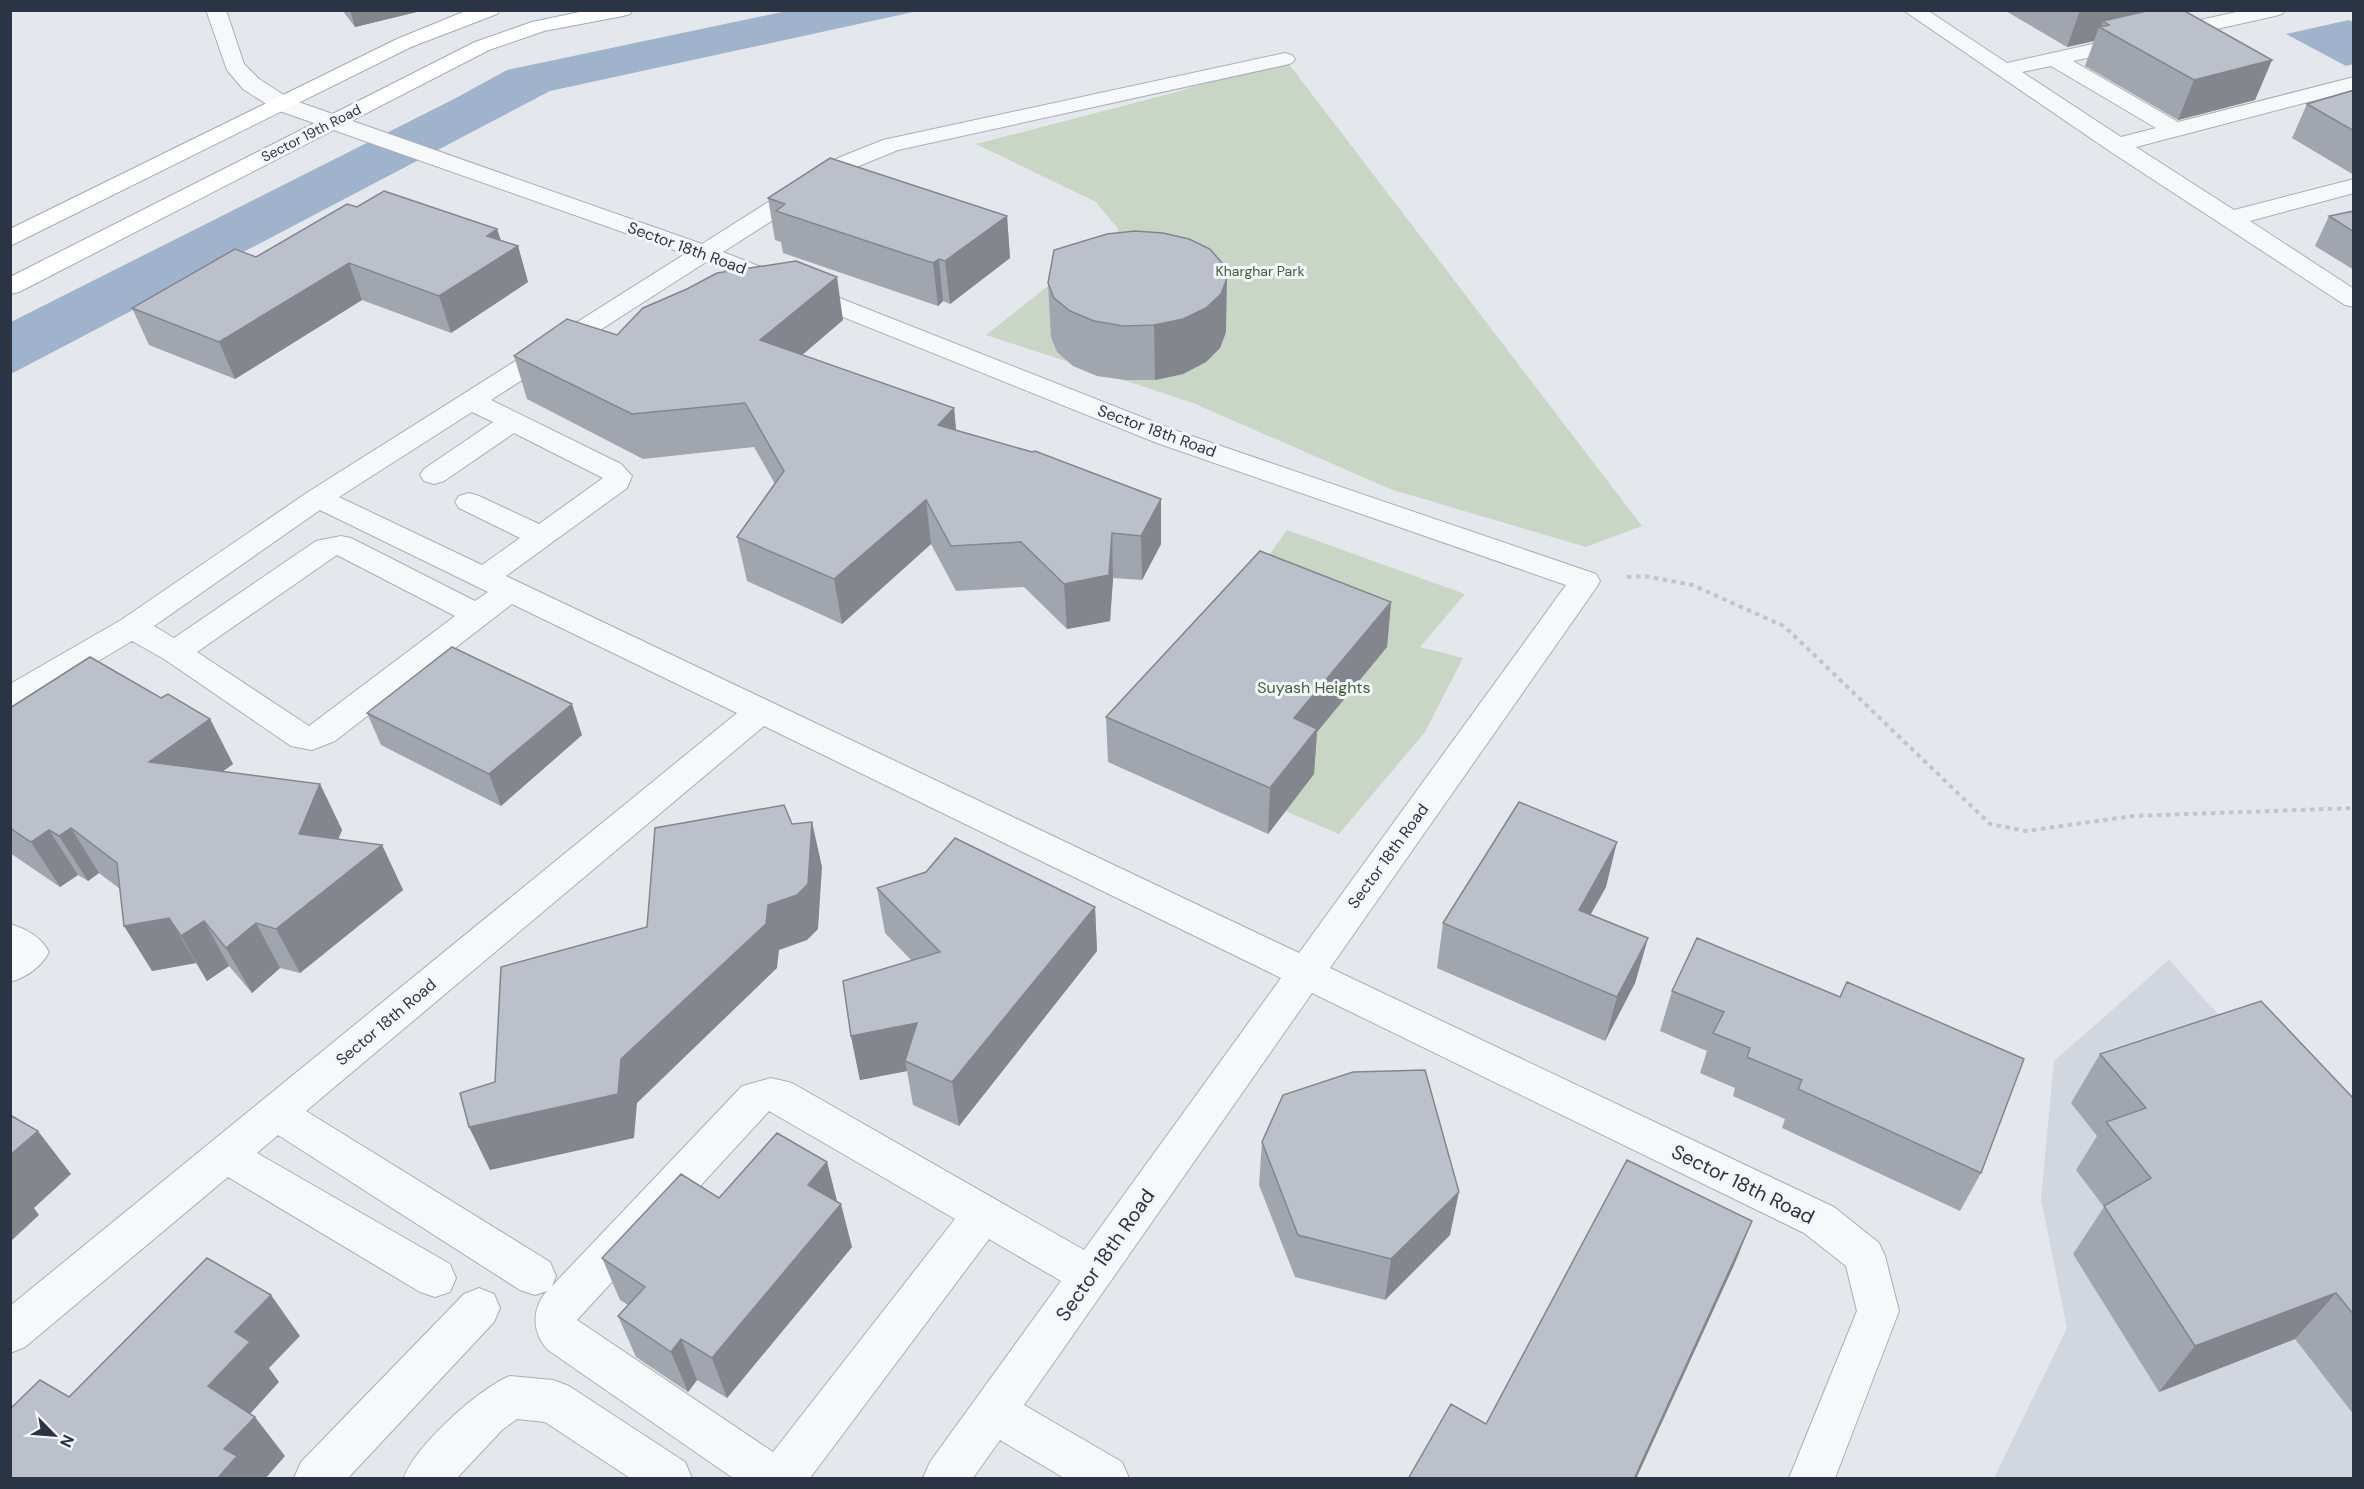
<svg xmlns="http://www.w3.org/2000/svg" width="2364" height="1489" viewBox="0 0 2364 1489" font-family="'DM Sans',sans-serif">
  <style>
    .built { fill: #d2d6de }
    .green { fill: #c9d6c5 }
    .water { fill: #9fb4cc }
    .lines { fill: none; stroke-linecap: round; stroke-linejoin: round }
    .minor-casing { stroke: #a9aeb7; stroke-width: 2 }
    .major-casing { stroke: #a3abb8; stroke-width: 2 }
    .path { stroke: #c2c5cb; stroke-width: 4; stroke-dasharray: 4.5 4.5; stroke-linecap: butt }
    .minor { fill: #f7f8fa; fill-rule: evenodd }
    .major { fill: #fff; fill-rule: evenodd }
    .wall { fill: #a1a5ae }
    .shaded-wall { fill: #83868d }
    .building { fill: #bbc0ca; stroke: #83868d; stroke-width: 1.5 }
    .labels { text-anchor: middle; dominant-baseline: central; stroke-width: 6; stroke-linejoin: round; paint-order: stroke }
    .far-street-label { font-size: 14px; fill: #2b3445; stroke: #f4f6f9 }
    .far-park-label { font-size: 14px; fill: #3f6138; stroke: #f4f6f9 }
    .street-label { font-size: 16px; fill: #2b3445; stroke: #f4f6f9 }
    .park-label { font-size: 16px; fill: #3f6138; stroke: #f4f6f9 }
    .near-street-label { font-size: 20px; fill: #2b3445; stroke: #f4f6f9 }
  </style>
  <rect width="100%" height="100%" fill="#e4e7ec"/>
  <path class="built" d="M2169,960L2353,1163V1478H1994L2067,1328L2041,1199L2054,1061Z"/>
  <path class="green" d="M1285,59L1642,526L1586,547L1390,489L1193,403L986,335L1119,230L1096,202L976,144L1169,94Z
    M1287,530L1465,594L1420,647L1463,658L1425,732L1339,834L1133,746Z"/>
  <path class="water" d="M787,11H918L550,91L11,374V322L454,99L507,70Z
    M2349,20L2353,22V64L2346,66L2286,34Z"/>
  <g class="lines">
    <g class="minor-casing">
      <path id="minor" d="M206,10H226L244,64L259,79L290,99L702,244L838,158L883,140L1285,53L1292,55L1295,59L1292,63L1285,65L898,150L854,168L723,252L1177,431L1596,574L1600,581L1596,588L1330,968L1834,1207L1879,1243L1885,1256L1899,1311L1835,1478H1789L1857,1311L1846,1266L1804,1233L1312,993L1024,1405L1122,1462L1129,1478H1064L1000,1440L973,1478H923L930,1462L1061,1281L989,1239L810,1478H733L548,1350C532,1333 531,1309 547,1291L535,1295L520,1290L278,1135L257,1153L450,1264L456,1278L450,1292L435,1297L420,1292L228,1177L25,1347L10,1353V1306L737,713L512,604L335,741L312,750L291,746L164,659L132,641L21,707L10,710V684L121,620L308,492L685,254L274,109L243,89L227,70ZM706,262L1157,443L1566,585L1299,953L506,576L627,488L632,476L621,464L491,400ZM472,412L493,422L424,469L420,475L424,481L434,484L444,481L514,433L603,478L539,524L479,496L469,493L459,496L455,502L459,508L520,538L482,565L339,497ZM320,510L488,592L475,601L351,538L341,536L316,541L174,638L154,626ZM337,555L455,616L309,726L197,652ZM764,726L1281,978L1084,1250L792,1083L771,1078L742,1086L552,1286L556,1276L550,1262L306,1111ZM769,1111L955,1219L773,1452L577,1320Z
        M1903,10H1927L2007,63L2245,10H2285L2282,14L2275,16L2073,61L2178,122L2354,77V90L2136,147L2234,210L2354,179V193L2250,221L2354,289V307L2345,305L2108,150ZM2051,66L2156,128L2121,137L2022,72Z
        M10,924C27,929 41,937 49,952C41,967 27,977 10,982Z
        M479,1288L494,1294L500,1308L494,1322L348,1478H294L301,1462L464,1294Z
        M510,1376L553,1380L569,1386L685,1462L692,1478H630L545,1422L517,1419L502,1430L457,1478H404C414,1447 479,1388 510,1376Z"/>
    </g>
    <g class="major-casing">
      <path id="major" d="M468,10H500L497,14L411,47L10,246V229L397,39Z
        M589,10H633L630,14L623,16L544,31L489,50L19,292L10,294V277L475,42L532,22Z"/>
    </g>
    <path class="path" d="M1627,577L1644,576L1692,585L1784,626L1990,824L2026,831L2133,816L2354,808"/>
    <use href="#minor" class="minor"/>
    <use href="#major" class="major"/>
  </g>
  <path class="wall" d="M342,10H425L355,27Z
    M2004,10H2146L2145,12L2272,60L2255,100L2178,120L2085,66L2094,41L2067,47Z
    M2354,90V175L2292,138L2307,104Z
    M768,198L1007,216L1010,258L950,304L943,301L938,306L783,253L781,242L775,240Z
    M357,207L497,229L501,240L518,246L528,282L451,333L362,300L235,379L149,345L132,308L256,257Z
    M2354,211V270L2315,246L2329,216Z
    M1048,283L1226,332L1220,348L1206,362L1183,374L1155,380H1125L1097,376L1073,366L1057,352L1051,337Z
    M843,320L802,355L954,408L956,430L1161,499V544L1142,580L1113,578L1110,621L1067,629L1024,587L956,591L931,544L842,624L747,581L737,537L775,484L754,447L643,459L527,399L514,356L617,335Z
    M1391,602L1387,647L1317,732L1314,774L1268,834L1108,762L1106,717Z
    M161,698L210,719L233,764L223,771L320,784L342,830L338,839L382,845L403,890L300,973L280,968L252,993L229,966L207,981L196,963L152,971L120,889L99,873L88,881L78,875L60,887L10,853V708Z
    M367,713L582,735L501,806L381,745Z
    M1606,887L1590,915L1648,938L1635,983L1605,1041L1437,968L1443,923Z
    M877,888L1095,907L1097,951L959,1126L913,1105L907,1071L860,1080L851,1036L912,961L885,933Z
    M1697,938L1981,1173L1960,1211L1782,1128L1785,1119L1733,1096L1735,1088L1700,1073L1707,1051L1660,1031L1672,991Z
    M2100,1054L2354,1099V1415L2295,1339L2159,1392L2073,1254L2104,1207L2076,1170L2097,1136L2071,1103Z
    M1262,1142L1450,1235L1385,1300L1295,1277L1259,1185Z
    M827,1162L837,1202L852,1247L727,1398L697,1380L688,1392L636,1357L618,1316L628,1305L620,1300L602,1258L719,1198Z"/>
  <path class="shaded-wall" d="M350,10H425L355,27Z
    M2080,10H2146L2138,31L2109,25L2103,21L2101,27H2099L2094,41L2067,47Z
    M2272,60L2255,100L2178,120L2194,80Z
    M1007,216L1010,258L950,304L945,261Z
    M497,229L505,254L518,246L528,282L451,333L439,296L487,236Z
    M939,259L943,301L938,306L933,263Z
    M349,263L362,300L235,379L219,342Z
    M837,277L843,320L768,384L760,340Z
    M1227,278L1226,332L1220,348L1206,362L1183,374L1155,380L1154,325Z
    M954,408L958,452L938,425Z
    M1161,499V544L1142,580L1141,536Z
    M926,500L931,544L842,624L834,579Z
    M1112,533L1113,578L1110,621L1067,629L1064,584Z
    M1391,602L1387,647L1317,732L1314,774L1268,834L1270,788L1294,718Z
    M572,704L582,735L501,806L489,774Z
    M210,719L233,764L174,807L149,762Z
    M320,784L342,830L322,879L299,834Z
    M812,822L822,867L818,929L807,940L779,950L777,968L637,1103L634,1138L490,1170L469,1127L621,1059L768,905Z
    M71,828L99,873L88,881L59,836Z
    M49,830L78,875L60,887L31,842Z
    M1617,842L1606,887L1568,955L1579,910Z
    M382,845L403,890L300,973L276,929Z
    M1095,907L1097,951L959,1126L952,1082Z
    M169,918L196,963L152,971L124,926Z
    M204,921L229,966L207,981L181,936Z
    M256,923L280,968L252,993L226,948Z
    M1648,938L1635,983L1605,1041L1617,997Z
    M917,1023L905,1061L907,1071L860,1080L851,1036Z
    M38,1131L71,1174L34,1208L39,1215L10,1242V1155Z
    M827,1162L838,1205L808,1185Z
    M1459,1192L1450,1235L1385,1300L1391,1259Z
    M841,1204L852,1247L727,1398L712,1358Z
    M1752,1221L1735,1263L1636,1479H1634Z
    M2336,1293L2295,1339L2159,1392L2195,1346Z
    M271,1295L300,1336L269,1368L279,1382L239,1426L208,1386L235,1332Z
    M681,1339L697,1380L688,1392L671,1352Z
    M255,1417L285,1456L265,1479H217L224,1449Z"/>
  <path class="building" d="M2151,10H2183L2272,60L2194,80L2099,27L2109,25L2103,21Z
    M2354,90V131L2307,104Z
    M830,158L1007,216L945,261L939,259L933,263L776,211L785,204L768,198Z
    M384,191L497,229L487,236L518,246L439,296L349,263L219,342L132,308L235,249L256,257L347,204L357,207Z
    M2354,211V232L2329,216Z
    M1135,231L1163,233L1189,239L1210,249L1222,263L1227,278L1221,294L1206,308L1183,319L1154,325L1123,326L1094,321L1070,311L1054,298L1048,283L1054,250L1107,234Z
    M796,261L837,277L760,340L954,408L938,425L1032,452L1035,451L1161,499L1141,536L1112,533L1109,575L1064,584L1021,542L951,546L926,500L834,579L737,537L784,471L745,403L632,414L514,356L567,319L617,335L643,308L687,289L717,273Z
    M1260,551L1391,602L1294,718L1317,729L1270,788L1106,717Z
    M452,647L572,704L489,774L367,713Z
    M90,657L161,698L168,694L210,719L149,762L320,784L299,834L382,845L276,929L256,923L226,948L204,921L181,936L169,918L124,926L117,863L71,828L59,836L49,830L31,842L10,828V708Z
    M1519,802L1617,842L1579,910L1648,938L1617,997L1443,923Z
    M784,805L792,824L812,822L808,884L797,895L768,905L766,924L621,1059L618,1094L469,1127L460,1093L495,1082L501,967L647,927L655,828Z
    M955,838L1095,907L952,1082L905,1061L917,1023L851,1036L843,981L940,952L877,888L926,872Z
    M1697,938L1840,997L1847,982L2024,1059L1981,1173L1798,1089L1802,1080L1747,1057L1750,1048L1713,1033L1724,1012L1672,991Z
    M2261,1001L2354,1099V1315L2336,1293L2195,1346L2104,1206L2151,1178L2106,1122L2146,1108L2100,1054Z
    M1425,1070L1459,1192L1391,1259L1298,1235L1262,1142L1283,1095L1353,1072Z
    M10,1115L38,1131L10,1155Z
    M777,1133L827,1162L808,1185L841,1204L712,1358L681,1339L671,1352L618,1316L645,1287L602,1258L681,1174L719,1198Z
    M1627,1160L1752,1221L1634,1479H1408L1451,1404L1486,1424Z
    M207,1258L271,1295L235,1332L250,1342L208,1386L255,1417L224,1449L237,1456L217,1479H10V1409L40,1380L69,1397Z"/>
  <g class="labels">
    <g class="far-street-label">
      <text transform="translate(311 133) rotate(-27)">Sector 19th Road</text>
    </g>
    <g class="far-park-label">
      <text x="1260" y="271">Kharghar Park</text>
    </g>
    <g class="street-label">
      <text transform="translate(687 248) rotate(20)">Sector 18th Road</text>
      <text transform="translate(1157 431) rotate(20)">Sector 18th Road</text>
      <text transform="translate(1388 856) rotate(-54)">Sector 18th Road</text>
      <text transform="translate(386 1022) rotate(-40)">Sector 18th Road</text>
    </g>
    <g class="park-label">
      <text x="1314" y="687">Suyash Heights</text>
    </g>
    <g class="near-street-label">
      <text transform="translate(1743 1184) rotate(26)">Sector 18th Road</text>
      <text transform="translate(1105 1255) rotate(-55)">Sector 18th Road</text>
    </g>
  </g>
  <rect width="2364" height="1489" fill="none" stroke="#2b3445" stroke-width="24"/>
  <g transform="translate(54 1435) rotate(115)" stroke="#f4f6f9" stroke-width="4.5" paint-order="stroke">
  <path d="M0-4.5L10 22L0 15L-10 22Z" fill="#2b3445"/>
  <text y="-9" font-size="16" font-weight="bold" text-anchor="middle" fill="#2b3445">N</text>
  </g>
</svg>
